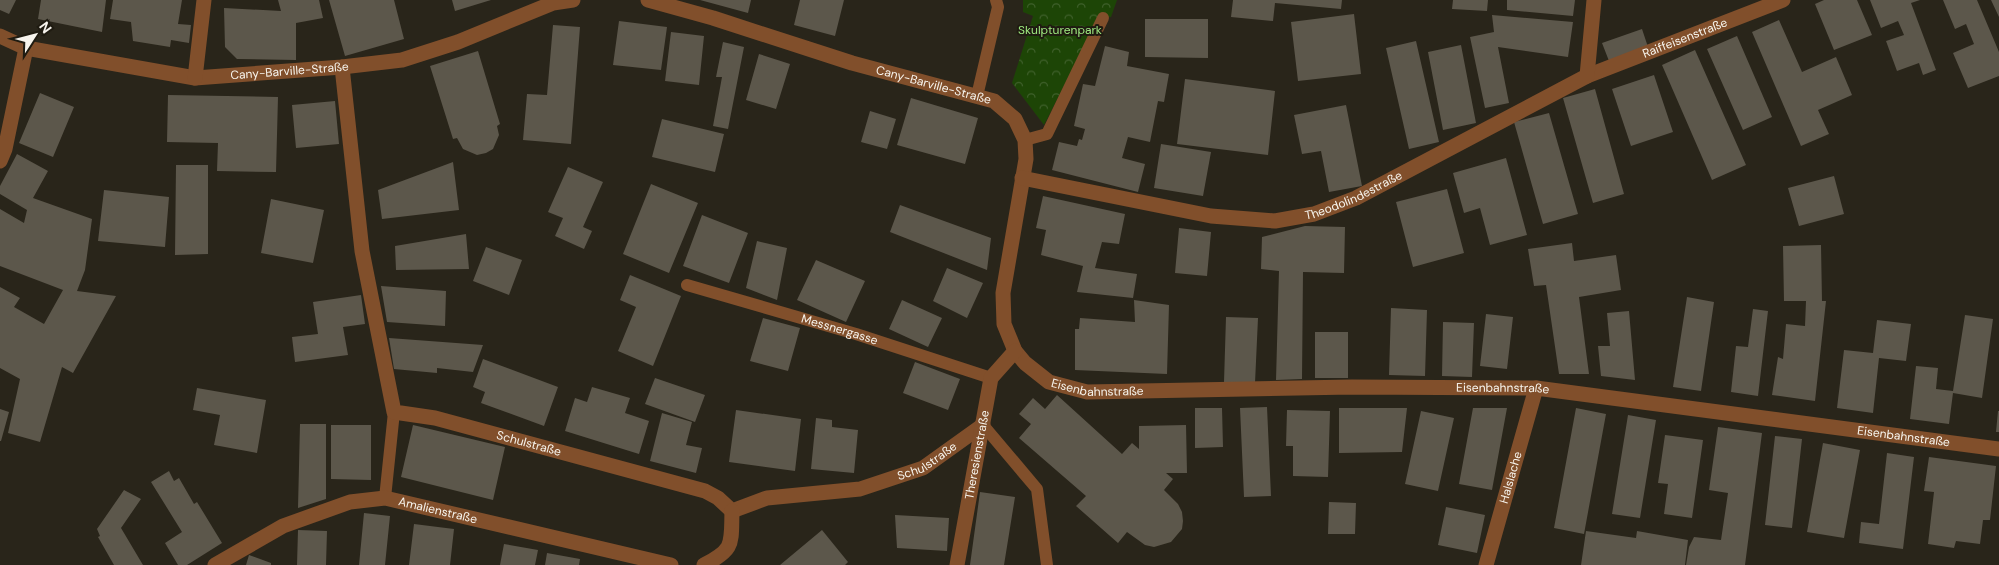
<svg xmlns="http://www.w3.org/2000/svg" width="1999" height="565" viewBox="0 0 1999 565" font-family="'DM Sans',sans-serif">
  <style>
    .park { fill: url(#park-crowns) }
    .building { fill: #5c574b }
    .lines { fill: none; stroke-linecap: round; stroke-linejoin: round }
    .service { stroke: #814f2b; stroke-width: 12 }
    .minor { stroke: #814f2b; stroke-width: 15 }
    .labels { text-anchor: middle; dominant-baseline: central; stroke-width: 4; stroke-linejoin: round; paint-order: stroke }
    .park-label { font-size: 12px; fill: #9fea81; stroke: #1f1b11 }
    .street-label { font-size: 12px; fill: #f7f4ed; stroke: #1f1b11 }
  </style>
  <defs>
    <pattern id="park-crowns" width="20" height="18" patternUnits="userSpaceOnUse" patternTransform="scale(1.25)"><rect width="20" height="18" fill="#1d4506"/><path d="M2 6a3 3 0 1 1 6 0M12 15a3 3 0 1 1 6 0" fill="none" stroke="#3f602b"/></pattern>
  </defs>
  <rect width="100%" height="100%" fill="#29251a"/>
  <path class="park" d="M1023,0H1117L1111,17L1099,18L1044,125L1012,83L1033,16L1023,12Z"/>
  <path class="building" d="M0,0H16L9,14L0,10Z
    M41,0H106L102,32L38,19Z
    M113,0H182L178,24L191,25L189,43L171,40L170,47L133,41L131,22L110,19Z
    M278,0H319L323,18L296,23V60L237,59L225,47L224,8L281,11Z
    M329,0H394L404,39L345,56Z
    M452,0H491L455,11Z
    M700,0H751L748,13Z
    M800,0H844L835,36L794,25Z
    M1233,0H1342L1341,9L1275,3L1273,21L1231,17Z
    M1453,0H1488L1487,11L1452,9Z
    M1507,0H1575L1573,16L1507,10Z
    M1824,0H1857L1872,35L1834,50L1815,4Z
    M1870,0H1920L1911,3L1936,70L1923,75L1919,63L1897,71L1886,41L1904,35L1898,21L1881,28Z
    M1943,0H1977L1999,52V76L1968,88L1953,53L1974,44L1966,24L1955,29Z
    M1991,0H1999V17Z
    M1354,14L1361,74L1298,81L1291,22Z
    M1492,15L1573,22L1568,57L1498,47L1509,103L1485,108L1470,37L1494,32Z
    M1145,19H1208V58L1145,57Z
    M1779,20L1802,72L1836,57L1852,95L1818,110L1829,134L1801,146L1752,32Z
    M619,21L667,27L661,70L613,65Z
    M553,25L580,27L571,144L523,140L527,94L547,95Z
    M1642,29L1648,47L1609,61L1602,43Z
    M671,32L704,36L699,85L665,81Z
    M1737,36L1772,117L1743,130L1707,49Z
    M1416,41L1439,142L1409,149L1386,48Z
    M723,42L744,47L728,129L713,126L722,77H716Z
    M1461,45L1476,123L1443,130L1428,52Z
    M1105,46L1129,52L1127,66L1169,74L1164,102L1158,101L1150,142L1128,137L1122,158L1145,164L1138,192L1052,170L1059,142L1077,146L1079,139L1082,140L1085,129L1074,126L1083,84L1095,86Z
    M1695,50L1746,165L1712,180L1662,65Z
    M478,51L500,124L497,126L499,135L493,149L486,153L477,155L463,149L457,138L453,139L430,66Z
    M759,54L790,64L776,109L746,100Z
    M1654,75L1673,132L1631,146L1612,89Z
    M1185,79L1275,91L1268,155L1177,144Z
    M1595,89L1624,194L1593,203L1563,98Z
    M40,93L74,107L53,157L19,143Z
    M168,95L278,97L276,172L217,171L218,143L167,142Z
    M911,98L978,118L965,164L897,145Z
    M335,101L339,144L296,148L292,105Z
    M1346,105L1362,186L1329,192L1321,151L1302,154L1294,115Z
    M870,111L896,119L887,149L861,142Z
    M1549,113L1578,214L1543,224L1514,122Z
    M662,119L724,134L715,172L652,157Z
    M1161,144L1211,152L1203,196L1154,188Z
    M17,154L48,171L33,198L92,219L85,270L77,291L116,296L73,373L62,367L40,442L8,433L20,379L0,368V287L20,298L14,307L44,324L63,290L0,266V209L24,223L27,210L0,194V186Z
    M1506,158L1527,235L1490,245L1480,208L1464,213L1453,173Z
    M453,162L459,210L382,219L378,190Z
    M176,165H208V254L175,255Z
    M568,167L603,182L583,227L592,231L584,249L555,236L563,218L548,212Z
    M1834,176L1844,214L1799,226L1788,188Z
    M651,184L698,203L669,273L623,254Z
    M1447,189L1464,253L1413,267L1396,202Z
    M104,190L169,197L165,247L98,241Z
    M1043,196L1125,214L1119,244L1102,242L1095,268L1137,274L1133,298L1077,292L1083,266L1041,255L1046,230L1036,228Z
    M271,199L324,210L313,263L261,253Z
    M900,205L991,238L987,270L890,232Z
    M702,215L748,233L729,283L683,266Z
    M1305,226L1345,227L1344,273L1303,272L1302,379L1276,380L1279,271L1261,269L1262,237Z
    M1179,228L1211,232L1207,276L1175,273Z
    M466,234L469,269L396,270L395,246Z
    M757,241L787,248L777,300L746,288Z
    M1572,243L1574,261L1616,255L1621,290L1579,297L1589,374H1559L1546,285L1534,286L1528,249Z
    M1821,245L1822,301H1826L1815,401L1772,395L1778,357L1783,359L1786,324L1805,326L1806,301H1784L1783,246Z
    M486,247L522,260L509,295L473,281Z
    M816,260L865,281L846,322L797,300Z
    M947,268L983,283L967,318L933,301Z
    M630,275L681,296L653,366L618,351L636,307L620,300Z
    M381,286L446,291L445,326L387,322Z
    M361,295L365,324L343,327L348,355L295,362L292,337L318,334L313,302Z
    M1687,297L1714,302L1701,391L1673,387Z
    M902,300L942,318L928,347L889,329Z
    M1134,300L1169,305L1167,374L1075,370V329H1079L1080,318L1135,322Z
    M1391,308L1427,310L1425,376L1389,375Z
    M1753,309L1768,311L1758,396L1731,392L1736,346L1748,347Z
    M1629,311L1635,380L1601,376L1598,346H1610L1607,313Z
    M1486,314L1513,317L1507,369L1480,366Z
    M1965,315L1993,319L1982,398L1953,393L1949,424L1910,419L1916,366L1938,368L1936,389L1953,391Z
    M1226,317L1258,318L1255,383L1224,382Z
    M763,318L800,328L788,371L750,361Z
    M1877,320L1911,324L1906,361L1879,358L1873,413L1837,408L1844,350L1873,353Z
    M1443,322L1474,323L1472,377L1442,376Z
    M1315,332H1348V378H1315Z
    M389,338L483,345L473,372L437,368V373L394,369Z
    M483,359L558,387L544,426L481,403L485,392L473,387Z
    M915,362L960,379L948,410L903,393Z
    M655,378L705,395L695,422L645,404Z
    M592,387L630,398L625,413L649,421L639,454L565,431L575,398L587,402Z
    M197,388L266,400L257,453L214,445L220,415L193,410Z
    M1057,395L1122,454L1132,443L1139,449V426L1186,425L1187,473H1166L1173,479L1164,490L1178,504L1182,512L1183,521L1182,529L1171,542L1154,547L1145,545L1127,532L1118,543L1076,506L1086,496L1019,438L1031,424L1019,414L1033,398L1045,409Z
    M1267,407L1271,496L1244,497L1240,408Z
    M1195,408H1222L1223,447L1195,448Z
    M1339,408H1407L1402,452L1339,453Z
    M1473,408H1507L1492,490L1459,484Z
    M1576,408L1606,414L1584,534L1554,528Z
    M0,409L9,412L1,441H0Z
    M736,410L801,419L795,471L729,462Z
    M1287,410L1330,411L1328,477L1293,476V446H1286Z
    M1421,411L1454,418L1438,491L1405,484Z
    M1998,411H1999V432H1996Z
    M662,413L692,422L686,445L702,448L696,473L650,461Z
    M1628,415L1656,420L1640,518L1612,514Z
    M816,418L832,420V427L858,430L854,473L811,469Z
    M300,424H326V499L298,508Z
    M331,425H371V480L331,479Z
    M413,425L505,447L493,500L401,477Z
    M1718,427L1762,433L1745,565H1686L1689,547L1694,537L1721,540L1728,493L1709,490Z
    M1665,435L1703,440L1692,518L1664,514L1668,484L1658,483Z
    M1775,436L1802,439L1792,528L1765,525Z
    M1823,443L1860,450L1844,538L1807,532Z
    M1887,453L1914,457L1903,549L1859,543L1861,522L1879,524Z
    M1929,457L1996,466L1990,520H1983L1980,544L1956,541L1954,548L1928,544L1934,492L1924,491Z
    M169,471L174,481L179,478L194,504L197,502L222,543L187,565H178L165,543L182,532L151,482Z
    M124,490L141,499L121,528L143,565H114L98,537L100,536L97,529Z
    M980,492L1015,497L1004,565H970Z
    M1329,502L1356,503L1355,534H1328Z
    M1446,507L1485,515L1477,553L1438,545Z
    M364,513L390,516L385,565H359Z
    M895,515L949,518L947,551L897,548Z
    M414,524L454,529L450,565H409Z
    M298,530L327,531L326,565H297Z
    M822,530L848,562L845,565H780Z
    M1586,531L1636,538L1637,531L1688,540L1685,565H1581Z
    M504,544L538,550L535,565H500Z
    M547,553L580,559L579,565H545Z
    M249,555L271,563V565H246Z"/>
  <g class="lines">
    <g class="service">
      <path d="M977,96L998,7L996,0"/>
      <path d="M1025,140L1047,134L1103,18"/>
      <path id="s1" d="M687,285L856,334L991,378"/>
      <path d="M983,425L1037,489L1047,565"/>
      <path d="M385,498L394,412"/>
    </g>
    <g class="minor">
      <path id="s2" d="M648,0L713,18L852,63L994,101L1015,119L1025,140L1026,159L1003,293L1004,324L1015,351L1025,363L1049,382L1087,392L1352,387L1536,388L1999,449"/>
      <path id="s3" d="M0,36L26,48L195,78L342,67L402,60L458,42L553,3L573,0"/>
      <path id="s4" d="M342,67L362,251L394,412L435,418L705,491L718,498L732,511L767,498L860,489L923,468L983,425"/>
      <path id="s5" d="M1587,76L1783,0"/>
      <path d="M195,78L204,0"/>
      <path d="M0,161L5,149L26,48"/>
      <path id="s6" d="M1022,178L1211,216L1275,221L1314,214L1356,198L1587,76L1594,0"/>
      <path id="s7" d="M215,565L283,526L350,502L385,498L671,565"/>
      <path d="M704,565C735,549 731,544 732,511"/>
      <path id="s8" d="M957,565L991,378L1015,351"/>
      <path id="s9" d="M1486,565L1536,388"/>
    </g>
  </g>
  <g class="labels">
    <g class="park-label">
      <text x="1060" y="30">Skulpturenpark</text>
    </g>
    <g class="street-label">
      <text stroke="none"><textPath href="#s5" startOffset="105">Raiffeisenstraße</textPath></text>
      <text stroke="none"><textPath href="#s3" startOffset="295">Cany-Barville-Straße</textPath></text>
      <text stroke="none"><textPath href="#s2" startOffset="298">Cany-Barville-Straße</textPath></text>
      <text stroke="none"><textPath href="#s6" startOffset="340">Theodolindestraße</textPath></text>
      <text stroke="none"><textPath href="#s1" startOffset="159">Messnergasse</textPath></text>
      <text stroke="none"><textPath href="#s2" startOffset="722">Eisenbahnstraße</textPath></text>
      <text stroke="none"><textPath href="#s2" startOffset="1128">Eisenbahnstraße</textPath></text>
      <text stroke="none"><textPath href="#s2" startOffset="1532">Eisenbahnstraße</textPath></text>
      <text stroke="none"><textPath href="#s4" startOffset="488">Schulstraße</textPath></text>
      <text stroke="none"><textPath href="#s8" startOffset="112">Theresienstraße</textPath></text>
      <text stroke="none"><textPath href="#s4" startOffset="908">Schulstraße</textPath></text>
      <text stroke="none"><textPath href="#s9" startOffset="91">Halslache</textPath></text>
      <text stroke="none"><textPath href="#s7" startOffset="239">Amalienstraße</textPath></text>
    </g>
  </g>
  <g transform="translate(35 35) rotate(54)" stroke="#1f1b11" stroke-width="4" paint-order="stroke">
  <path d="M0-4L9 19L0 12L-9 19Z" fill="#f7f4ed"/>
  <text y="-8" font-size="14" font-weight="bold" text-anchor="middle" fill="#f7f4ed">N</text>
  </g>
</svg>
